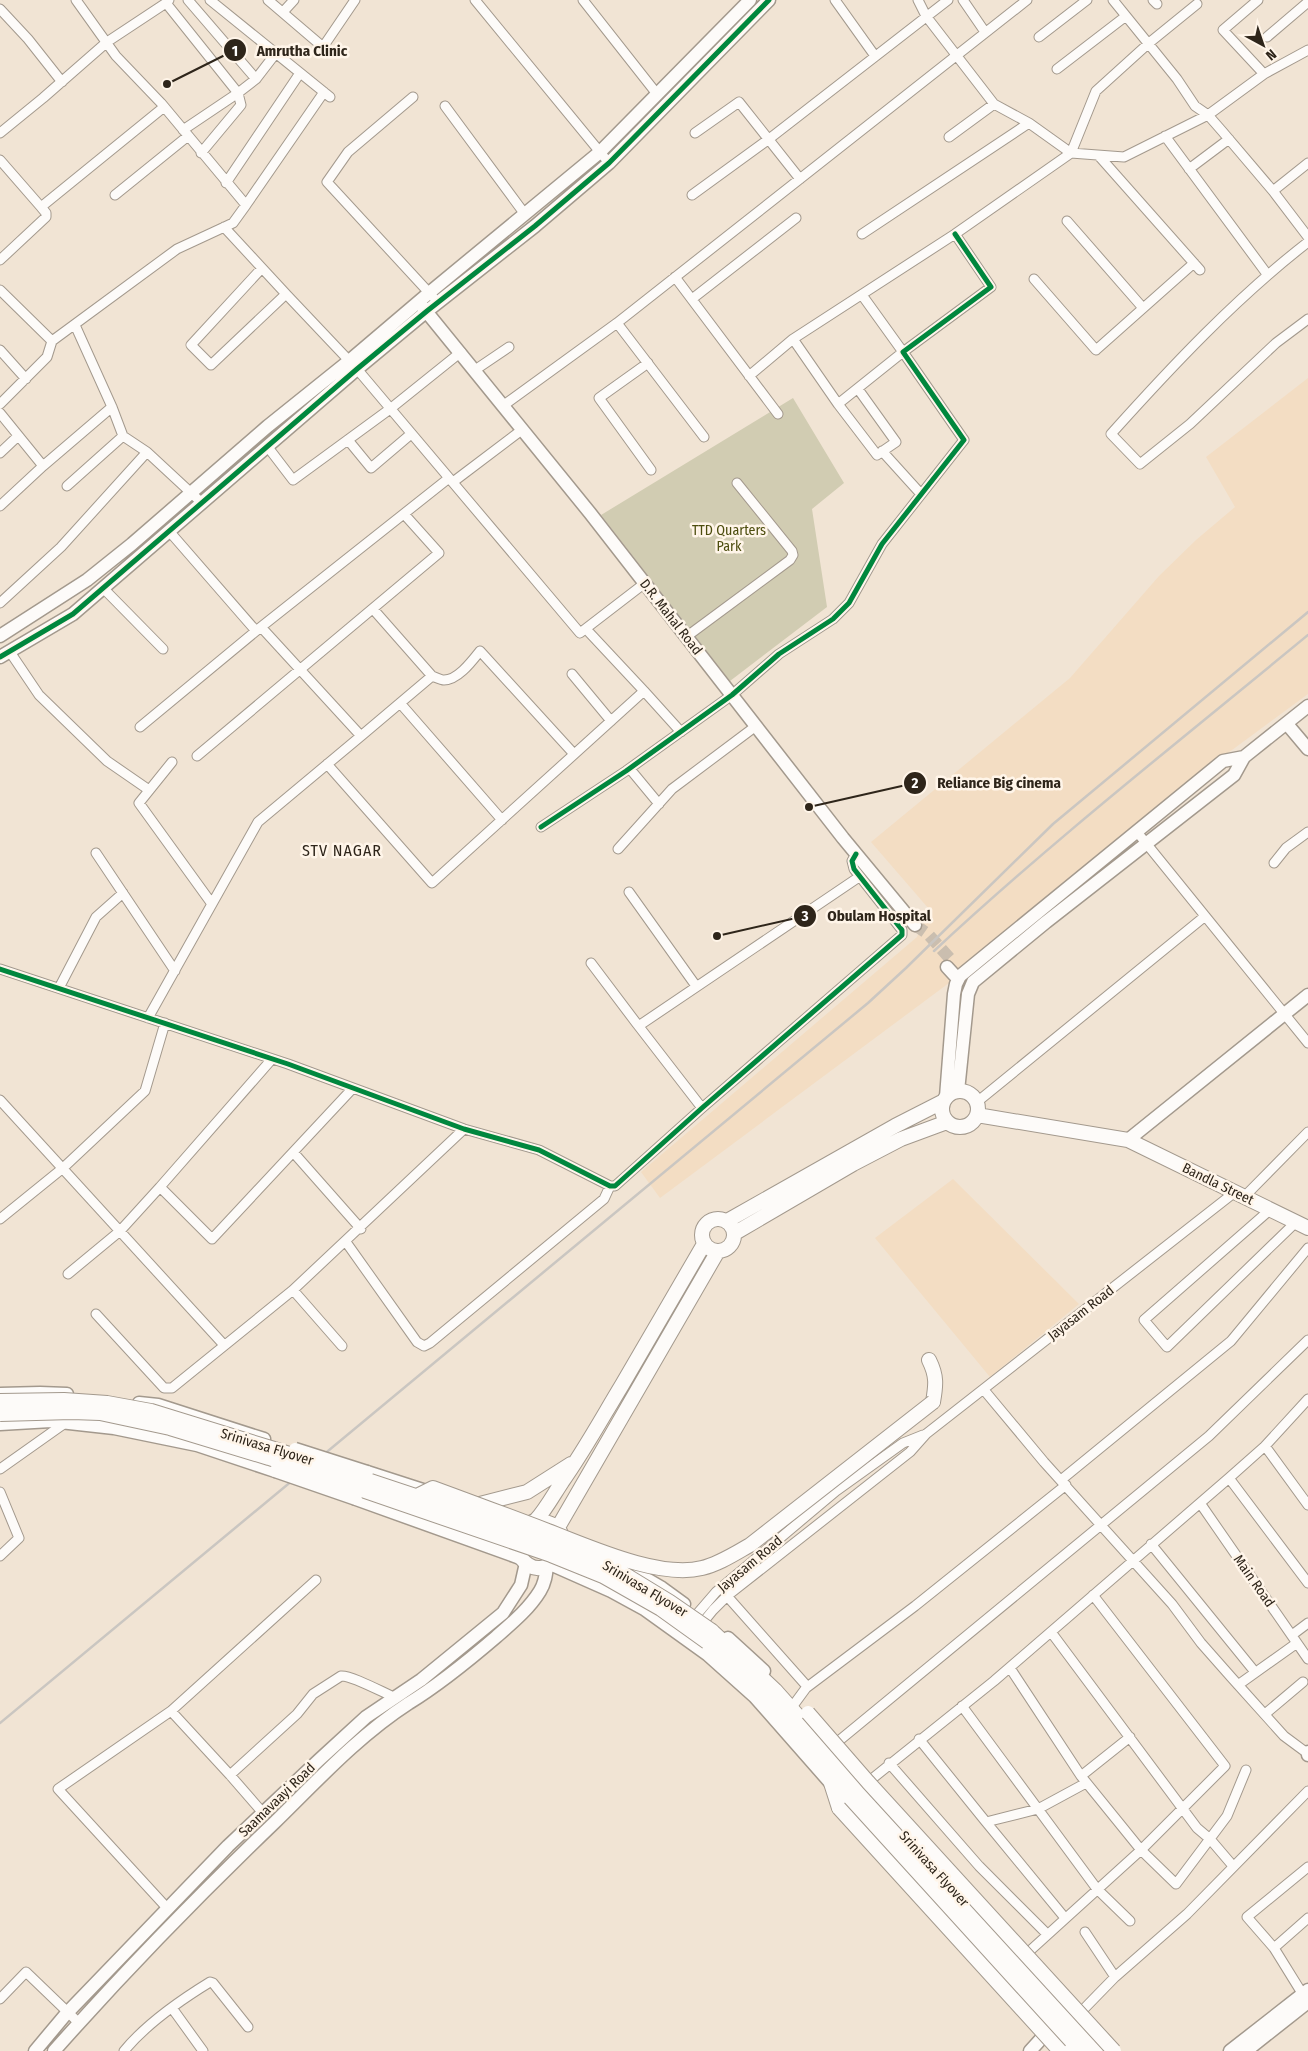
<svg xmlns="http://www.w3.org/2000/svg" width="1308" height="2051" viewBox="0 0 1308 2051" font-family="'Fira Sans Condensed',sans-serif">
  <style>
    .built { fill: #f3ddc3 }
    .green { fill: #d1ccb2 }
    .lines { fill: none; stroke-linecap: round; stroke-linejoin: round }
    .secondary-tunnel { stroke: #cabeaf; stroke-width: 12; stroke-dasharray: 12 6; stroke-linecap: butt }
    .street-casing { stroke: #a3998d; stroke-width: 11 }
    .secondary-casing { stroke: #a3998d; stroke-width: 15 }
    .primary-casing { stroke: #a3998d; stroke-width: 16 }
    .street { stroke: #fdfbf9; stroke-width: 9 }
    .secondary { stroke: #fdfbf9; stroke-width: 12 }
    .primary { stroke: #fdfbf9; stroke-width: 14 }
    .rail { stroke: #cac6c1; stroke-width: 2.5 }
    .secondary-bridge-casing { stroke: #a3998d; stroke-width: 15; stroke-linecap: butt }
    .primary-bridge-casing { stroke: #a3998d; stroke-width: 16; stroke-linecap: butt }
    .secondary-bridge { stroke: #fdfbf9; stroke-width: 12 }
    .primary-bridge { stroke: #fdfbf9; stroke-width: 14 }
    .cycleway-casing { stroke: #fff5e9; stroke-width: 8 }
    .cycleway { stroke: #00873e; stroke-width: 5 }
    .labels { text-anchor: middle; dominant-baseline: central; stroke-width: 5; stroke-linejoin: round; paint-order: stroke }
    .park-label { font-size: 14px; fill: #4c4d0e; stroke: #fff5e9 }
    .street-label { font-size: 14px; fill: #2e251a; stroke: #fff5e9 }
    .quarter-label { font-size: 16px; letter-spacing: 1px; fill: #2e251a; stroke: #fff5e9 }
    .leader { fill: none; stroke: #2e251a; stroke-width: 2 }
    .callout-dot { fill: #2e251a; stroke: #fff5e9; stroke-width: 2 }
    .mark-label { font-size: 15px; text-anchor: middle; font-weight: bold; fill: #fff }
    .callout-label { font-size: 15px; text-anchor: middle; font-weight: bold; fill: #2e251a; stroke: #fff5e9; stroke-width: 5; stroke-linejoin: round; paint-order: stroke }
  </style>
  <rect width="100%" height="100%" fill="#f1e4d4"/>
  <path class="built" d="M1308,378V694L1228,753L949,983L660,1198L641,1172L917,937L929,909L871,842L1070,678L1159,576L1196,540L1235,507L1206,457Z
    M953,1179L1079,1304L990,1377L875,1238Z"/>
  <path class="green" d="M793,398L844,483L812,509L827,607L730,681L601,515Z"/>
  <g class="lines">
    <path class="secondary-tunnel" d="M915,925L928,934L953,962"/>
    <g class="street-casing">
      <path id="street" d="M76,0L116,56L161,103L246,205L324,92
        M169,0L166,3L238,93L183,130
        M188,0L256,79
        M210,0L330,97
        M268,0L323,47L355,0
        M475,0L609,163
        M583,0L657,94
        M835,0L875,56
        M963,0L985,32
        M1153,0L1157,4
        M1258,0L1223,30L1264,74
        M0,9L28,39L62,82
        M283,12L294,0
        M1126,16L1177,79L1195,106L1208,115L1222,131L1273,191L1308,237
        M1039,37L1087,0
        M1267,37L1308,2
        M1057,69L1126,16L1113,0
        M413,97L348,152L327,182L433,297
        M445,106L524,213
        M1029,123L1071,153L1096,91L1149,43L1197,4
        M0,133L43,98L107,42L166,3
        M695,133L739,102L800,179
        M1165,136L1267,274
        M949,137L994,104
        M201,153L241,105L238,93L256,79L276,53
        M1099,156L1200,270
        M0,160L41,207L164,107
        M1189,169L1229,139
        M226,183L300,73
        M1273,191L1308,163
        M115,195L188,136
        M692,195L769,139L948,0
        M1067,221L1143,308
        M224,227L286,294L211,365L191,345L262,268
        M862,234L1029,123L994,104L926,16L918,0
        M1308,242C1236,298 1172,366 1111,434L1140,464L1190,424L1276,343L1308,319
        M0,260L46,217V213L41,207
        M675,277L778,414
        M1034,279L1096,350L1194,263
        M0,290L52,341
        M286,294L357,369L580,633L645,583
        M692,299L796,218
        M617,323L704,437
        M793,339L838,404L877,455L896,442L858,389
        M0,350L26,379
        M648,363L599,398L651,470
        M475,370L509,347
        M749,376L793,339L955,234L1071,153L1124,157L1208,115L1264,74L1308,50
        M0,404L47,357L52,341L177,249L233,223L246,205
        M838,404L903,352L862,295
        M504,405L617,323L1027,0
        M0,413L43,466L0,506
        M123,436L147,452
        M348,440L371,468L411,434
        M267,446L293,480L390,409L461,352
        M882,451L920,493
        M0,453L18,436
        M43,466L112,407
        M453,482L523,429
        M67,486L123,436L112,407L75,325
        M169,531L256,631
        M103,588L163,649
        M0,603L61,547L147,452L202,503
        M261,627L361,736L432,676L373,609
        M686,637L790,560L793,555L792,551L737,483
        M10,652L39,695L107,761L149,790
        M572,674L611,721
        M432,676C435,677 441,680 444,680C458,680 472,661 480,651L574,754
        M644,691L681,732
        M400,703L502,820
        M140,727L256,631L449,478
        M197,756L439,553L404,514
        M172,762L139,803L212,904
        M327,764L432,883L644,691L586,629
        M630,769L659,804
        M541,827L626,771L732,695L779,654L833,619L849,603L882,544L964,440L903,352L991,287L955,234
        M1137,832L1308,1043
        M618,849L672,789L756,726
        M96,853L175,971
        M1274,863L1286,848L1308,832
        M629,892L696,986
        M591,963L637,1024L640,1025L859,877
        M0,969L288,1064L464,1129L539,1150L610,1186H615L702,1108L902,935V930L854,869L852,861L856,854
        M59,988L96,917L123,893
        M148,1018L258,822L361,736
        M637,1024L702,1108
        M0,1100L224,1345
        M977,1102L1204,917
        M293,1152L361,1229
        M160,1187L272,1059
        M1245,1196L1308,1132
        M1271,1209L1144,1320L1167,1347L1296,1222
        M0,1219L63,1168L145,1091L165,1023
        M346,1242L417,1342L424,1346L430,1343L604,1199L610,1186
        M68,1274L120,1231L160,1187L212,1239L353,1088
        M293,1290L342,1346
        M96,1314L164,1388H172L293,1290L464,1129
        M984,1390L1044,1462L1172,1604L1201,1643L1231,1677L1284,1736L1307,1753
        M1265,1446L1308,1505
        M0,1469L65,1423
        M1229,1478L1308,1583
        M1061,1480L1231,1341L1308,1248
        M0,1492L19,1538L0,1556
        M1200,1503L1308,1659
        M1151,1544L1255,1672
        M1093,1595L1225,1766L1141,1850L1176,1884L1227,1816L1246,1770
        M727,1596L805,1684L806,1688L795,1703
        M691,1621L716,1592L836,1491L903,1443L923,1435
        M700,1626L713,1610L727,1596L910,1452L926,1434L1235,1192
        M1051,1632L1197,1828L1210,1839L1233,1866
        M1292,1635L1308,1623
        M1010,1668L1081,1776L1141,1850L1023,1957
        M1238,1685L1297,1643
        M806,1688L915,1606L1066,1485
        M962,1706L1097,1889L1130,1921
        M171,1711L230,1775L263,1813
        M1265,1714L1303,1682
        M919,1739L986,1822
        M835,1744L1209,1436L1308,1340
        M889,1763L979,1866L1047,1934
        M230,1775L297,1714L313,1694L341,1676C351,1675 384,1693 396,1698
        M1081,1776L1130,1737
        M868,1782L994,1681L1229,1478L1265,1446L1308,1399
        M168,1909L58,1789L171,1711L316,1580
        M1065,1918L986,1822L1038,1809L1086,1783
        M1085,1932L1115,1977
        M1274,1948L1308,1918
        M1305,1998L1274,1948L1247,1917L1308,1867
        M0,1999L26,1972L79,2023
        M172,2008L203,2051
        M1076,2017L1115,1977L1187,1914L1308,1791
        M124,2051C147,2023 179,2001 210,1982L213,1983L248,2027"/>
    </g>
    <g class="secondary-casing">
      <path id="secondary" d="M421,305L590,513L843,838L915,925
        M0,636L87,580L132,544L268,426L349,361L429,293L600,152L750,0
        M0,657L73,614L357,369L427,311L535,226L609,163L769,0
        M1287,724L1308,749
        M947,967L958,979
        M958,1091L968,994L973,982L1046,922L1234,775L1244,757L1308,706
        M946,1097L954,994L956,984L960,976L1223,761L1244,757
        M1128,1140L1308,995
        M0,1394L40,1393L67,1394
        M139,1403L158,1405L264,1439
        M0,1424L51,1421L114,1428L197,1445L275,1471
        M367,1472L432,1493
        M356,1499L520,1558
        M612,1559L662,1588L684,1604
        M550,1564L611,1591L644,1609L708,1655L755,1697L929,1895L1016,1989L1070,2051
        M728,1638L764,1671
        M1308,1752V1755
        M35,2051L66,2014L228,1846L319,1760L366,1717L421,1680L503,1613L521,1585L526,1563
        M54,2051C124,1972 198,1896 274,1823C317,1781 358,1736 409,1703C440,1684 468,1661 496,1637C512,1623 529,1609 540,1591C545,1583 546,1575 547,1566
        M1030,2051L1051,2028
        M1230,2051L1308,1990
        M1246,2051L1308,2002"/>
    </g>
    <g class="primary-casing">
      <path id="primary" d="M942 1109a18 18 0 1 1 36 0a18 18 0 1 1-36 0Z
        M977,1115L1128,1140L1308,1228
        M702 1235a16 16 0 1 1 32 0a16 16 0 1 1-32 0Z
        M727,1221L895,1126L944,1101
        M735,1233L853,1164L901,1139L947,1122
        M929,1360C937,1376 936,1385 933,1402
        M472,1506L527,1492L571,1464
        M535,1521C591,1522 549,1594 521,1558C513,1548 516,1532 526,1525C530,1523 533,1522 536,1520C546,1509 554,1494 562,1482C584,1451 602,1418 622,1385C649,1338 677,1291 704,1244
        M557,1529L718,1251
        M712,1631L775,1690L1096,2051
        M707,1642L740,1670L781,1712L1081,2051
        M831,1783L839,1808"/>
    </g>
    <use href="#street" class="street"/>
    <use href="#secondary" class="secondary"/>
    <use href="#primary" class="primary"/>
    <path class="rail" d="M934,951C1053,840 1182,739 1308,635
      M0,1723L868,1003L906,968L1053,824L1308,612"/>
    <g class="secondary-bridge-casing">
      <path id="secondary-bridge" d="M295,1449L367,1472
        M275,1471L356,1499"/>
    </g>
    <g class="primary-bridge-casing">
      <path id="primary-bridge" d="M0,1401L64,1400L107,1403L151,1411L274,1449L509,1527L611,1566L670,1602L712,1631
        M0,1414L72,1412L100,1413L170,1428L269,1458L551,1555L603,1576L661,1609L707,1642
        M417,1496L433,1488C471,1502 509,1516 548,1531C588,1546 659,1579 702,1568C719,1564 734,1554 750,1545L933,1402
        M808,1713L868,1782L1114,2051
        M839,1808L1060,2051"/>
    </g>
    <use href="#secondary-bridge" class="secondary-bridge"/>
    <use href="#primary-bridge" class="primary-bridge"/>
    <g class="cycleway-casing">
      <path id="cycleway" d="M0,657L73,614L357,369L427,311L535,226L609,163L769,0
        M541,827L626,771L732,695L779,654L833,619L849,603L882,544L964,440L903,352L991,287L955,234
        M0,969L288,1064L464,1129L539,1150L610,1186H615L702,1108L902,935V930L854,869L852,861L856,854"/>
    </g>
    <use href="#cycleway" class="cycleway"/>
  </g>
  <g class="labels">
    <g class="park-label">
      <text x="729" y="530">TTD Quarters<tspan x="729" dy="16">Park</tspan></text>
    </g>
    <g class="street-label">
      <text transform="translate(671 617) rotate(52)">D.R. Mahal Road</text>
      <text transform="translate(1218 1184) rotate(26)">Bandla Street</text>
      <text transform="translate(1081 1313) rotate(-38)">Jayasam Road</text>
      <text transform="translate(267 1447) rotate(17)">Srinivasa Flyover</text>
      <text transform="translate(750 1564) rotate(-40)">Jayasam Road</text>
      <text transform="translate(1254 1581) rotate(55)">Main Road</text>
      <text transform="translate(645 1589) rotate(31)">Srinivasa Flyover</text>
      <text transform="translate(277 1800) rotate(-44)">Saamavaayi Road</text>
      <text transform="translate(934 1869) rotate(48)">Srinivasa Flyover</text>
    </g>
    <g class="quarter-label">
      <text x="342" y="850">STV NAGAR</text>
    </g>
  </g>
  <path class="leader" d="M167 84L235 50M809 807L915 783M717 936L805 916"/>
  <g class="callout-dot">
    <circle cx="167" cy="84" r="5"/>
    <circle cx="809" cy="807" r="5"/>
    <circle cx="717" cy="936" r="5"/>
    <circle cx="235" cy="50" r="12"/>
    <circle cx="915" cy="783" r="12"/>
    <circle cx="805" cy="916" r="12"/>
  </g>
  <g class="mark-label">
    <text x="235" y="56">1</text>
    <text x="915" y="788">2</text>
    <text x="805" y="921">3</text>
  </g>
  <g class="callout-label">
    <text x="302" y="56">Amrutha Clinic</text>
    <text x="999" y="788">Reliance Big cinema</text>
    <text x="879" y="921">Obulam Hospital</text>
  </g>
  <g transform="translate(1263 45) rotate(140)" stroke="#fff5e9" stroke-width="4" paint-order="stroke">
  <path d="M0-4L9 19L0 12L-9 19Z" fill="#2e251a"/>
  <text y="-8" font-size="14" font-weight="bold" text-anchor="middle" fill="#2e251a">N</text>
  </g>
</svg>
